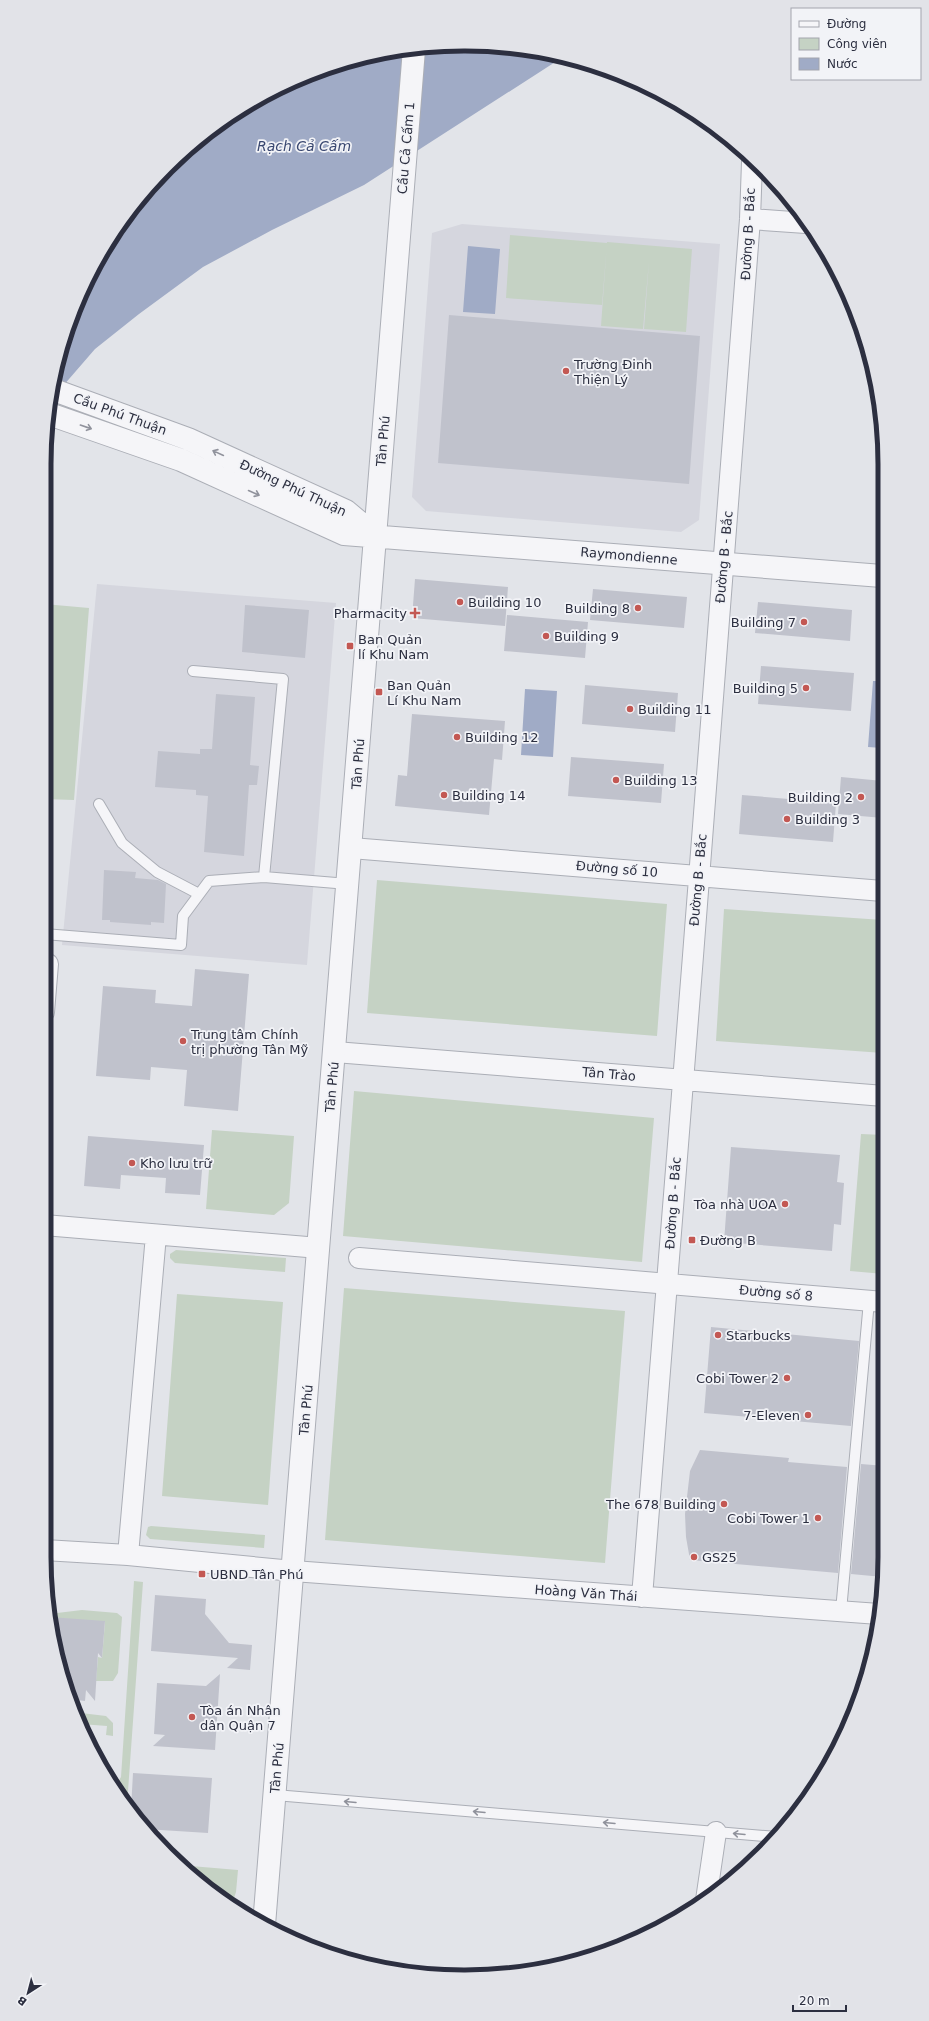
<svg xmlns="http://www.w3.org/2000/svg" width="929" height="2021" viewBox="0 0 929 2021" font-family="'DejaVu Sans',sans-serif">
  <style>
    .built { fill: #d5d6de }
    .green { fill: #c5d2c4 }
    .water { fill: #a0abc6 }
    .building { fill: #c0c2cc }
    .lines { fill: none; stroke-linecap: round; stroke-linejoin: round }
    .service-casing { stroke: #abaeb6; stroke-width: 12 }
    .minor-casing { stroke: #abaeb6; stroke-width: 22 }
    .tertiary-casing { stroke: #abaeb6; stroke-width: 24 }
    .service { stroke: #f5f5f8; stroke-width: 10 }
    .minor { stroke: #f5f5f8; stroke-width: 20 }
    .tertiary { stroke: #f5f5f8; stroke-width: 22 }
    .oneway { stroke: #90929c }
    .poi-dot { fill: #c35853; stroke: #f2f3f7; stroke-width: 1.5 }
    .labels { text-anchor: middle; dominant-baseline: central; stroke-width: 3.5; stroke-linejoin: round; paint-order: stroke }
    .street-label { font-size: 13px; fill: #2c2f40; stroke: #f2f3f7 }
    .poi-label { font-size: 13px; fill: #2c2f40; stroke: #f2f3f7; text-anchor: start }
    .water-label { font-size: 14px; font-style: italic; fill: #394770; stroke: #f2f3f7 }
    .rim { fill: none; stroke: #2c2f40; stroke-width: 5 }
  </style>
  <rect width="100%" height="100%" fill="#e2e4e9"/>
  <path class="built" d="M462,224L720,244L699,520L681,532L426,511L412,497L432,233Z
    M97,584L336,603L307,965L62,945Z"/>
  <path class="green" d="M510,235L607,243L602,305L506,298Z
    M607,242L692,249L686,332L644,329L649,261L643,329L601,326Z
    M44,604L89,608L74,800L44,799Z
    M377,880L667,904L657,1036L367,1013Z
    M724,909L883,920V1053L716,1041Z
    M354,1091L654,1118L642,1262L343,1236Z
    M212,1130L294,1136L289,1203L274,1215L206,1209Z
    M861,1134L884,1135V1274L850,1271Z
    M176,1250L286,1258L285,1272L175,1263L170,1258V1254Z
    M344,1288L625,1311L605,1563L325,1540Z
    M177,1294L283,1302L268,1505L162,1496Z
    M151,1526L265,1535L264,1548L150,1539L146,1535L148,1527Z
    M134,1581L143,1582L127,1805L115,1787L121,1777Z
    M82,1610L117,1613L122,1617L118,1673L113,1681H96L98,1657L102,1658L105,1622L56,1618L57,1613Z
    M81,1713L106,1716L113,1723V1736L106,1735L107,1726L81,1724Z
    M179,1865L238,1870L236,1892L232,1904L187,1873Z"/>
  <path class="water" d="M464,44L546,52L563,57L364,185L272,230L203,267L139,314L95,349L50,401L52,383L76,304L115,231L167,167L231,115L303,76L382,52Z
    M468,246L500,249L495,314L463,312Z
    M873,681H882V748L868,747Z
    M525,689L557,691L553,757L521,755Z"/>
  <path class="building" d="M449,315L700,336L689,484L438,463Z
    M415,579L508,587L505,626L412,618Z
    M593,589L687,597L684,628L590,620Z
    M758,602L852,610L850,641L755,633Z
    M245,605L309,610L305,658L242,652Z
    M507,615L588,622L585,658L504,651Z
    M761,666L854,673L851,711L758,704Z
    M585,685L678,693L675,732L582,724Z
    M216,694L255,697L250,765L259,766L257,785H249L244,856L204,852L208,796L196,795V790L155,787L158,751L200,754V749H212Z
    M412,714L505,721L502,760L494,759L489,815L395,806L398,775L407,776Z
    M571,757L664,764L661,803L568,796Z
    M841,777L883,781V818L838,814Z
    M742,795L836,803L833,842L739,834Z
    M104,870L136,872L135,878L158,880L166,884L164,923L151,922V925L110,922V920H102Z
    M195,969L249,974L238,1111L184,1106L187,1070L151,1067L150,1080L96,1076L103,986L156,990L155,1003L192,1006Z
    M88,1136L204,1145L200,1195L165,1193L166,1178L121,1175L120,1189L84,1186Z
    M731,1147L840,1155L837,1182L844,1183L841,1225L834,1224L832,1251L724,1242Z
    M711,1327L859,1341L851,1426L704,1413Z
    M700,1450L789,1458L788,1462L847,1467L838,1573L690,1560L686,1537L685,1514L690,1471Z
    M861,1464L885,1466V1557L883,1577L851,1574Z
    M155,1595L206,1599L205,1614L229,1643L252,1645L250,1670L227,1668L238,1658L151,1651Z
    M50,1617L105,1621L102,1658L98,1653L95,1701L86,1690L85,1701L70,1699L52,1638Z
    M220,1674L215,1750L153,1746L165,1735L154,1734L157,1683L206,1686Z
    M133,1773L212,1778L208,1833L145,1829L131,1809Z"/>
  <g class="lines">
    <g class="service-casing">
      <path id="service" d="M193,671L283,679L264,877
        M99,804L122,843L157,872L199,894
        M44,934L181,945L183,916L209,881L264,877L348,884
        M841,1611L869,1301
        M275,1795L777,1837"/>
    </g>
    <g class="minor-casing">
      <path id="minor" d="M750,219L806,223
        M351,848L883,891
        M44,1012L48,964
        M335,1052L884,1096
        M44,1225L319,1248
        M359,1258L884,1302
        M44,1550L128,1555L293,1571L879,1614
        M128,1555L156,1235
        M642,1597C679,1138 715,678 750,219L752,162
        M706,1900L716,1832"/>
    </g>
    <g class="tertiary-casing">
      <path id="tertiary" d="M51,389L188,439L346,511L376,536
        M49,414L181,460L344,534L882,576
        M264,1925L414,49"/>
    </g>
    <use href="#service" class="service"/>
    <use href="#minor" class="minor"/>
    <use href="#tertiary" class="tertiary"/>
  </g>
  <defs><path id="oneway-shaft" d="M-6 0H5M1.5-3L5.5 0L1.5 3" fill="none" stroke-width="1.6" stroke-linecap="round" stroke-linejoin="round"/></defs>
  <g class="oneway">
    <use href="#oneway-shaft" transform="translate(86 427) rotate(19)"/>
    <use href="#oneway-shaft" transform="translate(218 453) rotate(-155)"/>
    <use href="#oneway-shaft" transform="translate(254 493) rotate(24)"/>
    <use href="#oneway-shaft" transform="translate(350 1802) rotate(-175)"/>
    <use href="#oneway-shaft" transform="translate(479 1812) rotate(-175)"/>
    <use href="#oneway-shaft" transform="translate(609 1823) rotate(-175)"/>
    <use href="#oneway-shaft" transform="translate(739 1834) rotate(-175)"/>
  </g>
  <g class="poi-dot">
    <circle cx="566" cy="371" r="4"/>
    <circle cx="460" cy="602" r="4"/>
    <circle cx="638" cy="608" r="4"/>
    <path d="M413 607h4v4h4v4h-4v4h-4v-4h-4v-4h4z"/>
    <circle cx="804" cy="622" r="4"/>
    <circle cx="546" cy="636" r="4"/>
    <rect x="346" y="642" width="8" height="8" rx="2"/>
    <circle cx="806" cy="688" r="4"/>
    <rect x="375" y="688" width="8" height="8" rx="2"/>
    <circle cx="630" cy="709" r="4"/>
    <circle cx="457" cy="737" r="4"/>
    <circle cx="616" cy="780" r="4"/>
    <circle cx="444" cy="795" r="4"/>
    <circle cx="861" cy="797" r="4"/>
    <circle cx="787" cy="819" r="4"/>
    <circle cx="183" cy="1041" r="4"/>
    <circle cx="132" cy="1163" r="4"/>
    <circle cx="785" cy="1204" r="4"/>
    <rect x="688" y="1236" width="8" height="8" rx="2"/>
    <circle cx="718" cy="1335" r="4"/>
    <circle cx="787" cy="1378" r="4"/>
    <circle cx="808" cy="1415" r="4"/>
    <circle cx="724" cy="1504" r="4"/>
    <circle cx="818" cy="1518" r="4"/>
    <circle cx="694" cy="1557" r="4"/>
    <rect x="198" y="1570" width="8" height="8" rx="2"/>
    <circle cx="192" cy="1717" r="4"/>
  </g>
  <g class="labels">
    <g class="street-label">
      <text transform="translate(406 148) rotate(-85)">Cầu Cả Cấm 1</text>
      <text transform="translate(748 234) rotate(-87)">Đường B - Bắc</text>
      <text transform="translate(120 414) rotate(20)">Cầu Phú Thuận</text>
      <text transform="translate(383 441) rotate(-85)">Tân Phú</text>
      <text transform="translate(293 488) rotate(25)">Đường Phú Thuận</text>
      <text transform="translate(629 556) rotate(5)">Raymondienne</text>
      <text transform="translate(724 557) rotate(-85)">Đường B - Bắc</text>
      <text transform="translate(358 764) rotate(-86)">Tân Phú</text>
      <text transform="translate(617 869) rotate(5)">Đường số 10</text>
      <text transform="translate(698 880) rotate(-85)">Đường B - Bắc</text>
      <text transform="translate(609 1074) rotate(5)">Tân Trào</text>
      <text transform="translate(332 1087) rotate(-85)">Tân Phú</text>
      <text transform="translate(673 1203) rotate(-86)">Đường B - Bắc</text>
      <text transform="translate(776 1293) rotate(5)">Đường số 8</text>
      <text transform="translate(306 1410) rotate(-85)">Tân Phú</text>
      <text transform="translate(586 1593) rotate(4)">Hoàng Văn Thái</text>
      <text transform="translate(277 1768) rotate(-85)">Tân Phú</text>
    </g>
    <g class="poi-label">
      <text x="574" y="364">Trường Đinh<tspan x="574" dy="15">Thiện Lý</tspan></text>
      <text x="468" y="602">Building 10</text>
      <text x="630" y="608" text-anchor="end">Building 8</text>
      <text x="407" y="613" text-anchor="end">Pharmacity</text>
      <text x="796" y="622" text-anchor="end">Building 7</text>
      <text x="554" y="636">Building 9</text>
      <text x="358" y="639">Ban Quản<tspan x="358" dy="15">lí Khu Nam</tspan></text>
      <text x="387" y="685">Ban Quản<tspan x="387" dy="15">Lí Khu Nam</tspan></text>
      <text x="798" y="688" text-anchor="end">Building 5</text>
      <text x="638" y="709">Building 11</text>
      <text x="465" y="737">Building 12</text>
      <text x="624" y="780">Building 13</text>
      <text x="452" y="795">Building 14</text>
      <text x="853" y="797" text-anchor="end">Building 2</text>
      <text x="795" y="819">Building 3</text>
      <text x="191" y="1034">Trung tâm Chính<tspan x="191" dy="15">trị phường Tân Mỹ</tspan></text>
      <text x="140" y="1163">Kho lưu trữ</text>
      <text x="777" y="1204" text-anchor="end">Tòa nhà UOA</text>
      <text x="700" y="1240">Đường B</text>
      <text x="726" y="1335">Starbucks</text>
      <text x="779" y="1378" text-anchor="end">Cobi Tower 2</text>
      <text x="800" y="1415" text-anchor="end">7-Eleven</text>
      <text x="716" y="1504" text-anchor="end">The 678 Building</text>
      <text x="810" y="1518" text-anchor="end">Cobi Tower 1</text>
      <text x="702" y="1557">GS25</text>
      <text x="210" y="1574">UBND Tân Phú</text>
      <text x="200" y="1710">Tòa án Nhân<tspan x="200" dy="15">dân Quận 7</tspan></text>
    </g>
    <g class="water-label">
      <text x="304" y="146">Rạch Cả Cấm</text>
    </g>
  </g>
  <path d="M0 0H929V2021H0ZM464 51H465A413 413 0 0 1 878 464V1557A413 413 0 0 1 465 1970H464A413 413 0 0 1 51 1557V464A413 413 0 0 1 464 51Z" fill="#e2e3e8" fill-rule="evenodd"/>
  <path class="rim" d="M464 51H465A413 413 0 0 1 878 464V1557A413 413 0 0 1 465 1970H464A413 413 0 0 1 51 1557V464A413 413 0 0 1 464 51Z"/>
  <rect x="791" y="8" width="130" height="72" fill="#f2f3f7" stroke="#a3a5ae"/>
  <rect x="799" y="21" width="20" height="6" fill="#f5f5f8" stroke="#a3a5ae"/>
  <text x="827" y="28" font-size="12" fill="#2c2f40">Đường</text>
  <rect x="799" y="38" width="20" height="12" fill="#c5d2c4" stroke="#a3a5ae"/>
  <text x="827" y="48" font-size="12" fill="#2c2f40">Công viên</text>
  <rect x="799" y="58" width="20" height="12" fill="#a0abc6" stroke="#a3a5ae"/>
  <text x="827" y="68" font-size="12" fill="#2c2f40">Nước</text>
  <g transform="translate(28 1993) rotate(216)" stroke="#f2f3f7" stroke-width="3" paint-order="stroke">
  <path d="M0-3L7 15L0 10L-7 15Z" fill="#2c2f40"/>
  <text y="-6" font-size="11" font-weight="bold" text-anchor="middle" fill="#2c2f40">B</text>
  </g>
  <path d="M793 2005v6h53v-6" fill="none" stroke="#2c2f40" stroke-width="2"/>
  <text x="799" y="2005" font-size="12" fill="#2c2f40" stroke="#f2f3f7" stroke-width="3" paint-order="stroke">20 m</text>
</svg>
